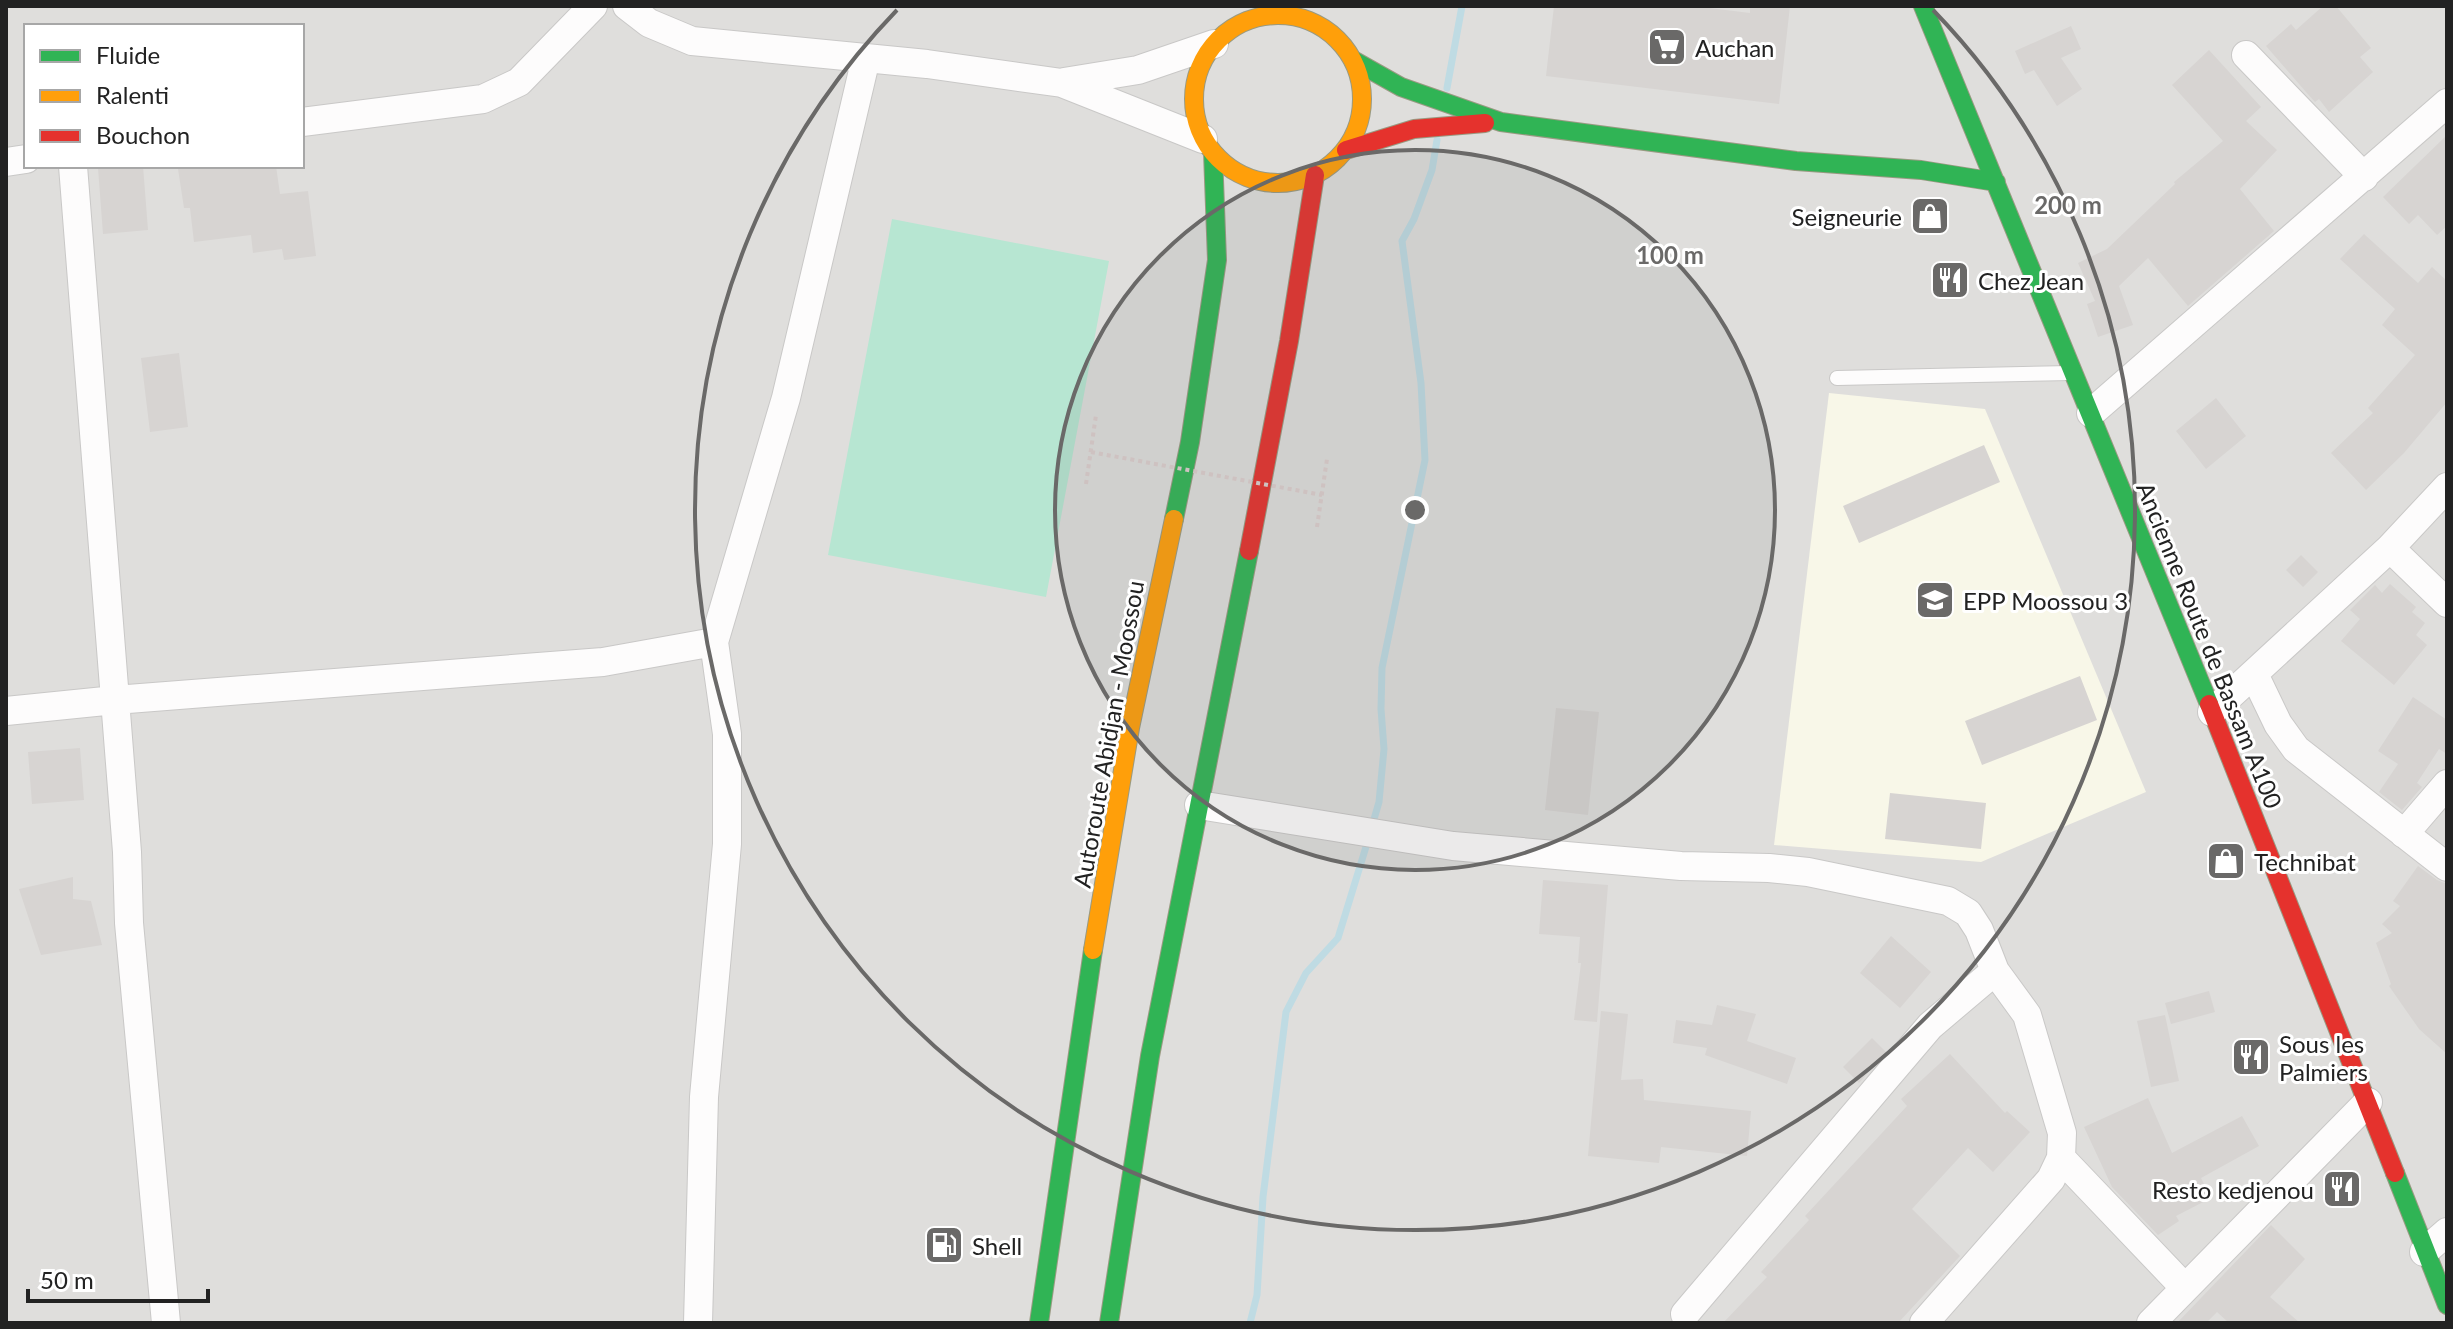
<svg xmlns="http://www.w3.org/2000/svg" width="2453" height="1329" viewBox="0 0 2453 1329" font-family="Lato,sans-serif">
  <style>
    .residential { fill: #dfdedc; fill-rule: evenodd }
    .education { fill: #f8f7e8 }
    .pitch { fill: #b7e6d2 }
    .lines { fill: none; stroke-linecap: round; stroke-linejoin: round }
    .stream { stroke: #bfdbe3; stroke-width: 7 }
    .building { fill: #d7d4d2 }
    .lane-casing { stroke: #c9c8c7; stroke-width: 16 }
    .street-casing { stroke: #c9c8c7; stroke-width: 30 }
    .fast-casing { stroke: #999a82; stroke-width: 20 }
    .slow-casing { stroke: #999a82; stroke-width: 20 }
    .jam-casing { stroke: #999a82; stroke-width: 20 }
    .path { stroke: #dccecd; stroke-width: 4; stroke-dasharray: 4 4; stroke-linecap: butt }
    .lane { stroke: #fdfcfc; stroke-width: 14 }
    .street { stroke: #fdfcfc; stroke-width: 28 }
    .fast { stroke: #30b455; stroke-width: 18 }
    .slow { stroke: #ff9f0a; stroke-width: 18 }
    .jam { stroke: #e5322d; stroke-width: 18 }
    .path-bridge { stroke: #dccecd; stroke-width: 4; stroke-dasharray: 4 4; stroke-linecap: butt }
    .ring { fill: none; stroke: #6a6968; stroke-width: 4 }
    .labels { text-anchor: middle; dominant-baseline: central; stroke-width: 6; stroke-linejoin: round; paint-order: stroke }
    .poi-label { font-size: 24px; fill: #222; stroke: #fff; text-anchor: start }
    .street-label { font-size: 24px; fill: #222; stroke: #fff }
    .centre { fill: #6a6968; stroke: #fff; stroke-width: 4 }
    .ring-label { font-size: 24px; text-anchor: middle; font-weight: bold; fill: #6a6968; stroke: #fff; stroke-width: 6; stroke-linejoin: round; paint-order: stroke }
  </style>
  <rect width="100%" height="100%" fill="#f0eeeb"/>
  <path class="residential" d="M6,6H2447V1323H6ZM26,26H302V166H26Z"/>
  <path class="education" d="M1829,393L1985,409L2146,792L1981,862L1774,845Z"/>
  <path class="pitch" d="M892,219L1109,261L1046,597L828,555Z"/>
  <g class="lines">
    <path class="stream" d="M1447,88L1462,6
      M1372,826L1379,802L1384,749L1381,709L1382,668L1425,460L1421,383L1402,241L1414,219L1432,170L1437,140
      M1250,1323L1257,1295L1263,1197L1286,1012L1306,973L1338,938L1369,837"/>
  </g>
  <path class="building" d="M1554,6H1693L1750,13V6H1790L1779,104L1546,76Z
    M2323,6H2336L2371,48L2360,57L2373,72L2329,112L2319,99L2315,102L2306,92L2266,46L2291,24L2296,30Z
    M2071,26L2081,49L2061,58L2082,89L2057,106L2034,70L2025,74L2015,51Z
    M2209,50L2261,107L2246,121L2277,150L2240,189L2274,231L2188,306L2148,258L2119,286L2133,325L2098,337L2087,304L2095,301L2078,263L2107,249L2175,184L2174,182L2223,141L2172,85Z
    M2447,135V226L2437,235L2418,215L2409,224L2383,197Z
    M134,166H143L148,230L103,234L98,168Z
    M200,166H276L280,194L308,191L316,256L284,260L282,249L253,253L251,235L194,242L190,208H184L178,169Z
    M2364,234L2418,283L2432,267L2447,281V402L2404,453L2366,490L2331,453L2373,413L2368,408L2415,355L2382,325L2395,309L2340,259Z
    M179,353L188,427L150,432L141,358Z
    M2216,398L2246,436L2206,469L2176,431Z
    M1984,445L2000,482L1859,543L1843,506Z
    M2301,555L2318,572L2303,587L2286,570Z
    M2390,584L2416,607L2412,612L2425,623L2416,635L2427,645L2394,685L2341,641L2360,619L2350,610L2375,585L2382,593Z
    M2080,676L2097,720L1982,765L1965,721Z
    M2413,697L2447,720V754L2439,749L2417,783L2422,787L2402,810L2379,792L2398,764L2378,751Z
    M1556,708L1599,712L1588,815L1545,810Z
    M80,748L84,800L32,804L28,752Z
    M1890,793L1986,803L1981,849L1885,839Z
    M2418,866L2437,880L2447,884V1054L2419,1029L2389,986L2391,984L2376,943L2392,933L2382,924L2400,906L2393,901Z
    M73,877V899L91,901L102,945L41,955L19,889Z
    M1543,880L1608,885L1597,1022L1574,1020L1581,963H1578L1580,937L1539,934Z
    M1891,936L1931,972L1900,1008L1860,973Z
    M2209,991L2215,1012L2171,1024L2165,1003Z
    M1717,1005L1756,1014L1747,1041L1796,1058L1787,1084L1705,1055L1707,1048L1673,1043L1676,1020L1712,1025Z
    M1601,1011L1628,1014L1621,1080L1643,1079L1644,1100L1751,1111L1747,1156L1661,1147L1659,1163L1588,1156Z
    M2165,1015L2179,1081L2151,1087L2137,1021Z
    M1872,1038L1886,1052L1859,1083L1843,1067Z
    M1950,1054L2005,1113L2007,1111L2030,1132L1993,1172L1968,1148L1912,1209L1960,1256L1898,1323H1723L1767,1277L1761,1272L1809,1220L1805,1216L1907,1106L1901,1099Z
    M2148,1098L2172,1153L2242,1116L2259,1146L2201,1178L2211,1198L2176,1216L2179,1221L2158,1235L2112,1187L2084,1127Z
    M2271,1225L2305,1259L2270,1297L2300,1323H2229L2217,1312L2206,1323H2177Z"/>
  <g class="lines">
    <g class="lane-casing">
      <path id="lane" d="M1837,378L2071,373"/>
    </g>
    <g class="street-casing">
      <path id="street" d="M627,6L649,23L692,41L927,64L1062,83L1203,139
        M2246,55L2364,177
        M1064,82L1138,70L1214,44
        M302,122L483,99L519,82L593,6
        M6,162L26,159
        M73,166L127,852L129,923L166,1323
        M2091,413L2447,103
        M2390,548L2447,603
        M2254,674L2278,724L2296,749L2447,867
        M6,711L115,700L603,662L714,642
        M2212,712L2390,548L2447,487
        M1199,805L1453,846L1681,866L1769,868L1808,872L1948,901L1968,913L1979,930L1995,971L2027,1015L2062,1133L2061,1158L2051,1179L1924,1323
        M2404,834L2447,784
        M2061,1158L2185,1288
        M2424,1252L2447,1232
        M1685,1314L1930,1026L1995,971
        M698,1323L704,1097L727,844V734L714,642L786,398L866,58
        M2151,1323L2368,1102"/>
    </g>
    <g class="fast-casing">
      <path id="fast" d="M1923,6L2209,704
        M1353,60L1401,87L1501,122L1796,161L1921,170L1996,182
        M1174,519L1190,442L1217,260L1213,153
        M2395,1173L2447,1305
        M1039,1323L1093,950
        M1109,1323L1150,1056L1249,551"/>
    </g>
    <g class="slow-casing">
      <path id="slow" d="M1194 99a84 84 0 1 1 168 0a84 84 0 1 1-168 0Z
        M1093,950L1130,728L1174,519"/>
    </g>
    <g class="jam-casing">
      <path id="jam" d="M1346,150L1414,129L1485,123
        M1249,551L1289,341L1315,175
        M2209,704L2395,1173"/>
    </g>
    <path class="path" d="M1086,484L1096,415
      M1317,527L1327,459"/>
    <use href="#lane" class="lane"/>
    <use href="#street" class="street"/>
    <use href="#fast" class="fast"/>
    <use href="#slow" class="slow"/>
    <use href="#jam" class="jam"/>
    <path class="path-bridge" d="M1091,452L1322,495"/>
  </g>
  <circle cx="1415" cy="510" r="360" fill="#6a6968" fill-opacity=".12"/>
  <g class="ring">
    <circle cx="1415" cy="510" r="360"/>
    <path d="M1933 10A720 720 0 1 1 897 10"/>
  </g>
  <defs>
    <g id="supermarket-square" transform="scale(2)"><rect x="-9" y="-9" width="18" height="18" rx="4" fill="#6a6968" stroke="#fff"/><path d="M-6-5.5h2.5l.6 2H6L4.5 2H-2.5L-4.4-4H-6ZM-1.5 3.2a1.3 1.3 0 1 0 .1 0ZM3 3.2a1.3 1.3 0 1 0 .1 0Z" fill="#fff"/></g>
    <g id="shop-square" transform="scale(2)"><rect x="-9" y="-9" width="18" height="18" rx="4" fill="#6a6968" stroke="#fff"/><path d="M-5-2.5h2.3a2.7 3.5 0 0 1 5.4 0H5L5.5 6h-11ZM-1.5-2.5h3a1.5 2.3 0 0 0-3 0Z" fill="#fff"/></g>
    <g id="restaurant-square" transform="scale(2)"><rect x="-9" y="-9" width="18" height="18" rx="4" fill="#6a6968" stroke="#fff"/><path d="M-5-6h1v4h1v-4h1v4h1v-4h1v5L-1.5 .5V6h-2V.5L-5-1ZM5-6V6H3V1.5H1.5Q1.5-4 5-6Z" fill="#fff"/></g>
    <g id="school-square" transform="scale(2)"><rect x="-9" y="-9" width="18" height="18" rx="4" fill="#6a6968" stroke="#fff"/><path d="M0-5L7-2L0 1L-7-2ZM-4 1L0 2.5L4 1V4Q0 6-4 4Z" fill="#fff"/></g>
    <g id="fuel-square" transform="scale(2)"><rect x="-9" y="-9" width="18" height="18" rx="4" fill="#6a6968" stroke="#fff"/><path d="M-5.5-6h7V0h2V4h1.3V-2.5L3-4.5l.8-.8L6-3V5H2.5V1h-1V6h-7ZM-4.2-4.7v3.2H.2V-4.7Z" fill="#fff"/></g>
  </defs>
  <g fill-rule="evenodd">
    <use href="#supermarket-square" x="1667" y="47"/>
    <use href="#shop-square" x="1930" y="216"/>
    <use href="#restaurant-square" x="1950" y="280"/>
    <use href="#school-square" x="1935" y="600"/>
    <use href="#shop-square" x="2226" y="861"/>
    <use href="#restaurant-square" x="2251" y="1057"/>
    <use href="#restaurant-square" x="2342" y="1189"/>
    <use href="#fuel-square" x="944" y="1245"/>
  </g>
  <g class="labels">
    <g class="poi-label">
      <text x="1695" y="47">Auchan</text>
      <text x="1902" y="216" text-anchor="end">Seigneurie</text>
      <text x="1978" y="280">Chez Jean</text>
      <text x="1963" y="600">EPP Moossou 3</text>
      <text x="2254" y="861">Technibat</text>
      <text x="2279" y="1043">Sous les<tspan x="2279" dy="28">Palmiers</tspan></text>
      <text x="2314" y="1189" text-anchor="end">Resto kedjenou</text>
      <text x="972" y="1245">Shell</text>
    </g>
    <g class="street-label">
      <text transform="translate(2210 645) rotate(68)">Ancienne Route de Bassam A100</text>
      <text transform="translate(1108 734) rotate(-80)">Autoroute Abidjan - Moossou</text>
    </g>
  </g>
  <circle cx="1415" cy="510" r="12" class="centre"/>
  <g class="ring-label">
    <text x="2068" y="214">200 m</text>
    <text x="1670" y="264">100 m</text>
  </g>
  <rect width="2453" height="1329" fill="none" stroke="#222222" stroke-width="16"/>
  <rect x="24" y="24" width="280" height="144" fill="#ffffff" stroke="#a7a7a7" stroke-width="2"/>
  <rect x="40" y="50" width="40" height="12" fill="#30b455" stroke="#a7a7a7" stroke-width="2"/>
  <text x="96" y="64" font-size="24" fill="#222222">Fluide</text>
  <rect x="40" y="90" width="40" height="12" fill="#ff9f0a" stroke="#a7a7a7" stroke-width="2"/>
  <text x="96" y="104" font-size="24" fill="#222222">Ralenti</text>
  <rect x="40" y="130" width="40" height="12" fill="#e5322d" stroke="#a7a7a7" stroke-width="2"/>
  <text x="96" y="144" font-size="24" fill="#222222">Bouchon</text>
  <path d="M28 1289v12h180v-12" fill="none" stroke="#222222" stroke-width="4"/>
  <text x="40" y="1289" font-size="24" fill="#222222" stroke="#ffffff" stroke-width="6" paint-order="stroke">50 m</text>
</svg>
